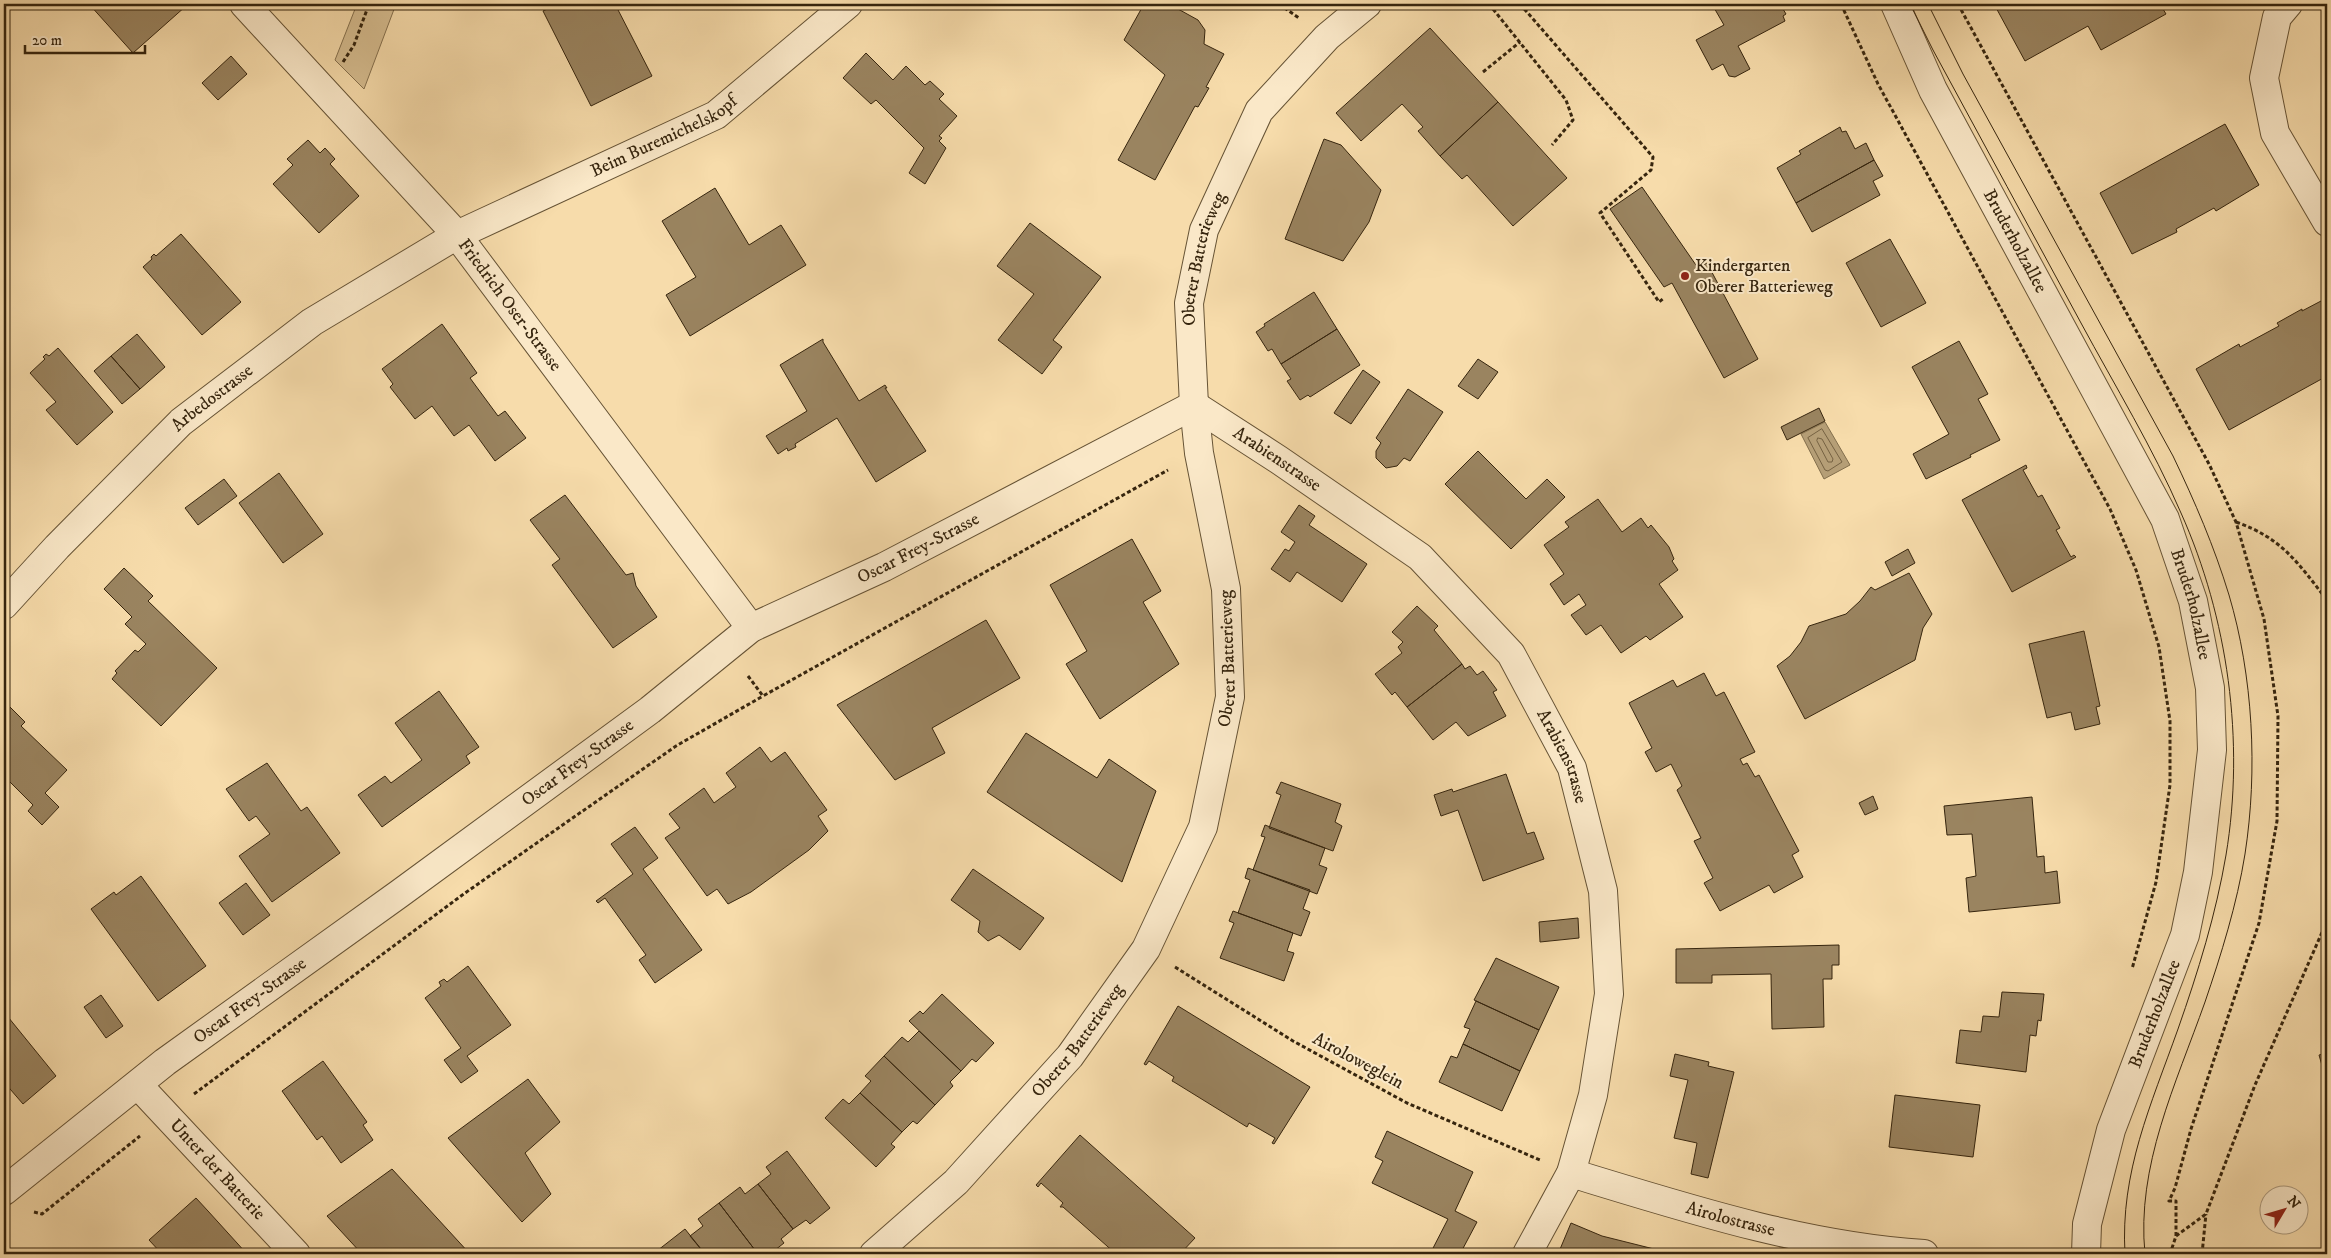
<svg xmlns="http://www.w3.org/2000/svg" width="2331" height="1258" viewBox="0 0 2331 1258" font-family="'IM FELL DW Pica',serif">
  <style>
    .green { fill: #d6bd90; stroke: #86714f }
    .water { fill: #b59e76; stroke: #826e4c }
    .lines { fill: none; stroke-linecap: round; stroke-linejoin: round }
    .shore { stroke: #766242; stroke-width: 1 }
    .building { fill: #9a8460; stroke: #36250e }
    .minor-casing { stroke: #665335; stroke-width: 30 }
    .path { stroke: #36250e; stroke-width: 3; stroke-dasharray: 4 2.5; stroke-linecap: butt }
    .minor { stroke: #fae8c8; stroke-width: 28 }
    .tram { stroke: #36250e; stroke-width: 1 }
    .poi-dot { fill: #8f2418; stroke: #fae8c8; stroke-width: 2 }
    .labels { text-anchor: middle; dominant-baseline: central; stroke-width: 4; stroke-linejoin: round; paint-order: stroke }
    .street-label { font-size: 18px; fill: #36250e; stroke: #fae8c8 }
    .poi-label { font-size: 18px; fill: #36250e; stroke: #fae8c8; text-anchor: start }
  </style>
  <rect width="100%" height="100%" fill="#f7dcab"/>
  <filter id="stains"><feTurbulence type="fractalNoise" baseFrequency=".004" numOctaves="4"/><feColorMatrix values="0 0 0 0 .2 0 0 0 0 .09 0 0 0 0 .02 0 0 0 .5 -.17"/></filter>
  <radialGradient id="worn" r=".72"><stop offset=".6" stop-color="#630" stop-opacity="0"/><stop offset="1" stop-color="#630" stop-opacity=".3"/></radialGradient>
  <path class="green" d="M357,4H396L364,89L335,60Z"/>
  <path class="water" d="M1825,422L1850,465L1824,479L1801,434Z"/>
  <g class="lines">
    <path class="shore" d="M1822,429L1842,462L1828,471L1825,470L1808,438Z
      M1818,438L1822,439L1833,459L1832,462H1828L1817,441Z"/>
  </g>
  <path class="building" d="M89,4H184L186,6L133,53Z
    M558,4H615L652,76L591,106L543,11Z
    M1144,4H1169L1198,20L1205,30L1204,44L1224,54L1206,87L1209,88L1198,107L1195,106L1155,180L1118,160L1165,75L1124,40Z
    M1717,4H1780L1786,14L1783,16L1785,21L1738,46L1750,69L1735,77L1729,76L1723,64L1712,70L1696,40L1724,25L1713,6Z
    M1994,4H2160L2166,14L2101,50L2088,26L2025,61Z
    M1430,28L1498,102L1440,156L1418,131L1423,127L1402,104L1361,141L1336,113Z
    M866,53L893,80L906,66L925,85L930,81L944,94L939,99L957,116L939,136L942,138L939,141L946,148L925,184L909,173L924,148L876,100L871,104L843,78Z
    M231,56L247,74L218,100L202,83Z
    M1498,102L1567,178L1513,226L1467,175L1462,179L1440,156Z
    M2225,124L2259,185L2216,211L2214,208L2176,229L2177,232L2132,254L2100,193Z
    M1840,127L1842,132L1846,131L1855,149L1866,143L1874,160L1796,203L1777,168L1801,154L1799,151Z
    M1324,139L1341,145L1381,190L1369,222L1343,261L1285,239Z
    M308,140L320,153L325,148L335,159L330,164L359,196L319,233L273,184L293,165L287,159Z
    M1874,160L1883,176L1873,181L1880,195L1812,232L1796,203Z
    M1642,187L1698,268L1707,263L1758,359L1724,378L1672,283L1664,287L1610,209Z
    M715,188L749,245L781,225L806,265L690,336L666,295L696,277L662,221Z
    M1030,223L1101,277L1053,340L1062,347L1042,374L998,340L1034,294L997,266Z
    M181,234L241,302L202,335L143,267L152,259L151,257L154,254L156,256Z
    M1890,239L1926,303L1881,327L1846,263Z
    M1314,292L1337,329L1281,364L1272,349L1268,351L1256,332L1265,326L1264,324Z
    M2321,301L2327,311V376L2229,430L2196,369L2239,344L2240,347L2279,326L2277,323L2302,309V311Z
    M442,324L477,373L470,378L498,416L505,411L526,438L495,461L469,425L454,436L432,406L415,419L390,387L393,384L382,369Z
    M1337,329L1360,365L1310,397L1308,395L1300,400L1287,381L1291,379L1281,364Z
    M137,334L165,367L140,389L111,356Z
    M823,339V342L859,401L885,385L887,388H885L926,451L876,482L837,418L795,444L796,447L788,451L787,448L778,454L766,436L807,411L780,365Z
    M1959,341L1988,394L1978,399L2000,440L1970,455L1971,457L1926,479L1913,454L1949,434L1912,367Z
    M58,348L113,412L77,445L46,410L56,402L30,373L45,359L43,357L46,354L49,356Z
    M111,356L140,389L122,404L94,371Z
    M1478,359L1498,372L1478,399L1458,386Z
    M1363,370L1380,382L1351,424L1334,413Z
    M1408,389L1443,412L1410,461L1404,458L1397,466L1386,468L1376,458V451L1381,443L1376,438Z
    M1819,408L1825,421L1787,440L1781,427Z
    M1478,451L1526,499L1547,479L1565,497L1511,549L1445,484Z
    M2026,465L2027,468L2023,470L2038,497L2042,495L2060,528L2056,530L2071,557L2074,555L2076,557L2012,592L1962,500Z
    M279,473L323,534L283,563L239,503Z
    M224,479L237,496L198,525L185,508Z
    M565,495L626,575L633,573L636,586L657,617L613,648L552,565L560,559L530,520Z
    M1598,499L1622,532L1641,518L1648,528L1651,525L1669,547L1674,559L1672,561L1678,570L1659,584L1683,617L1650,640L1646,636L1621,653L1601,625L1586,635L1571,615L1586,605L1579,594L1564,605L1550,584L1564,574L1544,545L1569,527L1565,522Z
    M1299,505L1315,516L1309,525L1367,564L1342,602L1297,572L1290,582L1271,569L1285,549L1289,551L1295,542L1281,532Z
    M1132,539L1161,591L1143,602L1179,664L1100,719L1066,664L1087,651L1050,585Z
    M1908,549L1915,563L1892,576L1885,562Z
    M124,568L153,596L148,601L217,668L161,726L112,679L117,673L115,671L135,650L138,652L146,644L125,624L132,617L104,589Z
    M1909,573L1932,614L1923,628L1915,660L1805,719L1777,666L1790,656L1801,642L1809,626L1846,614L1860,601L1871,587L1875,590Z
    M1417,606L1438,626L1434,630L1462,664L1407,707L1395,692L1392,695L1375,674L1402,653L1398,647L1403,642L1392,632Z
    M986,620L1020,678L932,728L945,753L895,780L837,705Z
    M2084,631L2100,706L2096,707L2100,724L2075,730L2071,712L2047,718L2029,644Z
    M1462,664L1465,669L1470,666L1477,675L1483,671L1497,690L1493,692L1506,716L1468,736L1456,722L1433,740L1407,707Z
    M1704,673L1716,696L1724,692L1755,752L1740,759L1743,765L1747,763L1755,777L1759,775L1799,851L1792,855L1803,877L1774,893L1769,885L1720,911L1704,883L1713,878L1694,841L1701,838L1677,790L1682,786L1671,764L1656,772L1645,752L1652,748L1629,703L1673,680L1677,687Z
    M439,691L479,747L466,756L470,763L382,827L358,795L385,776L391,783L422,760L395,723Z
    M4,701L25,722L21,726L67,770L45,793L59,807L42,825L28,811L33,805L4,776Z
    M1026,733L1097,778L1109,759L1156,791L1122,882L987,792Z
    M760,747L771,762L785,752L827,810L818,816L828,831L809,850L751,892L728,904L717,889L707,896L665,838L680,828L669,814L704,788L714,803L722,797L736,787L726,773Z
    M267,763L301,811L307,807L340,853L272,902L239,856L270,834L256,816L249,821L226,789Z
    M1506,774L1527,834L1534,832L1544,859L1483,881L1458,810L1441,816L1434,795L1452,789L1453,792Z
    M1281,782L1341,804L1335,822L1342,826L1333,851L1269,828L1281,795L1276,793Z
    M1873,796L1878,809L1865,815L1859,803Z
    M2032,797L2037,857L2044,856L2045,873L2057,871L2060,903L1969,912L1966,878L1976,876L1972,834L1947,835L1944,806Z
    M1265,825L1325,848L1319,865L1327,868L1317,894L1253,870L1265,837L1261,836Z
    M635,827L658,858L643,869L702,950L655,983L639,960L646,955L605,898L598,903L596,901L633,874L611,844Z
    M1248,868L1310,890L1303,909L1310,912L1301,936L1238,913L1250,880L1245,878Z
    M973,869L1044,918L1020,950L999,935L988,941L978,932L980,921L951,900Z
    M141,876L206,966L158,1001L91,909L114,892L116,895Z
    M246,883L270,915L243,935L219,903Z
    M1233,911L1293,933L1287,951L1294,953L1284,981L1220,958L1234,923L1229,921Z
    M1578,918L1579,938L1540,942L1539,922Z
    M1839,945V965H1832V979H1823L1824,1027L1772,1029L1771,974L1712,975V983H1676V949Z
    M1496,958L1559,987L1539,1030L1474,1000Z
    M468,966L511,1025L467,1056L478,1071L461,1083L444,1060L461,1048L425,998L441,986L439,982L444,979L447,982Z
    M2002,992L2044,994L2041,1021L2038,1020L2036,1036L2030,1035L2026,1072L1956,1063L1960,1030L1981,1032L1983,1016L1999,1017Z
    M942,994L994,1043L976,1062L972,1059L961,1071L909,1021L920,1011L923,1014Z
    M101,995L123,1026L106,1038L84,1007Z
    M1476,1001L1539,1030L1520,1071L1463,1044L1470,1029L1464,1027Z
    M1178,1006L1310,1087L1274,1144L1272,1143L1275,1138L1249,1123L1247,1127L1174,1082L1172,1081L1174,1077L1149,1061L1146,1065L1144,1064Z
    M4,1012L56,1076L23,1104L4,1082Z
    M919,1031L961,1071L950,1082L953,1086L935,1105L884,1056L902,1037L908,1042Z
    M1463,1044L1520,1071L1502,1111L1439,1082L1451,1056L1457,1058Z
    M2327,1053V1083L2319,1055Z
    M1675,1054L1709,1062L1708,1066L1734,1072L1708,1178L1691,1174L1697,1143L1674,1138L1688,1080L1670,1076Z
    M884,1056L935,1105L917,1124L913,1121L902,1132L860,1093L871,1081L865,1076Z
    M323,1061L367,1122L363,1125L373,1140L341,1163L322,1136L317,1140L282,1091Z
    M528,1079L560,1122L525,1153L551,1194L522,1222L448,1138Z
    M860,1093L902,1132L891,1144L895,1147L876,1167L825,1118L843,1099L849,1104Z
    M1895,1095L1980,1105L1973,1157L1889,1147Z
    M1387,1131L1473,1172L1455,1211L1477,1222L1460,1254H1430L1448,1219L1372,1183L1383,1161L1375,1157Z
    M1080,1135L1195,1238L1180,1254H1116L1063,1207H1060L1063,1203L1041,1183L1038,1187L1036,1185Z
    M787,1151L830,1208L810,1224L806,1220L793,1229L758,1184L771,1174L766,1167Z
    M392,1169L470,1254H362L327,1216Z
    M758,1184L793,1229L781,1239L784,1243L770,1254H758L719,1203L740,1187L745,1194Z
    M196,1198L208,1211L247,1254H162L149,1240Z
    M719,1203L758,1254H705L690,1236L703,1226L698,1219Z
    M1571,1223L1602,1236L1674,1254H1558Z
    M685,1229L705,1254H653Z"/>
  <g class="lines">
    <g class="minor-casing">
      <g id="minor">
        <path id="s1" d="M244,4L457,235L751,628"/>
        <path id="s2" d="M1895,4L1933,90L2165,519L2193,601L2210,688L2212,750L2198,872L2185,935L2111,1130L2087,1224L2086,1254"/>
        <path d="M2288,4L2277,17L2264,78L2275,133L2327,222"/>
        <path id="s3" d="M4,605L57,547L181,422L312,322L457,235L716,115L848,4"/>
        <path id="s4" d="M138,1085L296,1254"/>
        <path id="s5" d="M1571,1173C1686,1208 1803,1246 1924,1254"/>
        <path id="s6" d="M4,1191L165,1062L399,894L650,710L751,628L884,567L1194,405L1279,460L1420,557L1511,654L1572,768L1603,891L1609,994L1593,1095L1571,1173L1527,1254"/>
        <path id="s7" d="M874,1254L956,1182L1070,1056L1146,949L1203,827L1230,697L1226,589L1199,453L1194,405L1189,303L1204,230L1259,111L1327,37L1367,4"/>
      </g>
    </g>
    <path class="path" d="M1279,4L1299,18
      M1489,4L1566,100L1573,120L1552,145
      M1520,4L1653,157L1651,170L1600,213L1659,302L1664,298
      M1841,4L1878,84L2110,509L2136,570L2159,647L2170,721V785L2156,882L2132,969
      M1958,4L2209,464L2236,522L2264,619L2278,716L2277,821L2259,923L2191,1129L2175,1188L2169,1201H2176V1236L2170,1254
      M343,62L354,45L369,4
      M1483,72L1520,42
      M2236,522C2282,538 2298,563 2327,600
      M748,676L763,696L1168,470
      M1175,967L1293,1041L1407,1103L1540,1160
      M194,1094L465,893L676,746L763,696
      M34,1212L42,1214L140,1136
      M2176,1236L2206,1214L2255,1085L2327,921
      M2202,1254L2206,1214"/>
    <use href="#minor" class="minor"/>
    <path class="tram" d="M1910,4L1933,50C1982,141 2032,232 2081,323C2115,386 2153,448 2181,513C2228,618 2245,741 2226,855C2216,914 2198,972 2178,1029C2151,1105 2120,1172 2125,1254
      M1928,4L1963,74L2173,456C2195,502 2214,546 2229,595C2253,676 2258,770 2245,854C2237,904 2221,955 2205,1002C2176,1084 2136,1166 2145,1254"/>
  </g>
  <circle class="poi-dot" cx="1685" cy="276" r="5"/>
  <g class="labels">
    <g class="street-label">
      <text stroke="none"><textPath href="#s3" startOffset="818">Beim Buremichelskopf</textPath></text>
      <text stroke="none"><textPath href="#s2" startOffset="266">Bruderholzallee</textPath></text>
      <text stroke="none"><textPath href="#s7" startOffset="1121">Oberer Batterieweg</textPath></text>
      <text stroke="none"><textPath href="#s1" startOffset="402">Friedrich Oser-Strasse</textPath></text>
      <text stroke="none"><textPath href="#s3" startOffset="294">Arbedostrasse</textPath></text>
      <text stroke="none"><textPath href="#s6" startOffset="1531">Arabienstrasse</textPath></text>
      <text stroke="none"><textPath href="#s6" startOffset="1121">Oscar Frey-Strasse</textPath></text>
      <text stroke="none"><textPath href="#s2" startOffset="671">Bruderholzallee</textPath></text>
      <text stroke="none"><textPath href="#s7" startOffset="716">Oberer Batterieweg</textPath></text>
      <text stroke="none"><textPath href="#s6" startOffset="1952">Arabienstrasse</textPath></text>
      <text stroke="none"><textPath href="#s6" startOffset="716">Oscar Frey-Strasse</textPath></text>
      <text stroke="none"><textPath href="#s6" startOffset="311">Oscar Frey-Strasse</textPath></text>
      <text transform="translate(2155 1014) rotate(-69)">Bruderholzallee</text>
      <text stroke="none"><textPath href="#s7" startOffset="296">Oberer Batterieweg</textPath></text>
      <text transform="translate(1358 1061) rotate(28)">Airoloweglein</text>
      <text stroke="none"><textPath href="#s4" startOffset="116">Unter der Batterie</textPath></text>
      <text stroke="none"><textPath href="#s5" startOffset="166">Airolostrasse</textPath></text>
    </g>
    <g class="poi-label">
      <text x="1695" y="266">Kindergarten<tspan x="1695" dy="21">Oberer Batterieweg</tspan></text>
    </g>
  </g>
  <rect width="2331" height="1258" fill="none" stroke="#f7dcab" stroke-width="20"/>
  <rect x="5" y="5" width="2321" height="1248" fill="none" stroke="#36250e" stroke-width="2.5"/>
  <rect x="10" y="10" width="2311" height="1238" fill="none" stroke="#36250e"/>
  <g transform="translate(2284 1210) rotate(52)"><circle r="24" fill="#fae8c8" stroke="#ac9a7e"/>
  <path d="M0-4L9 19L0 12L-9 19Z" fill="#8f2418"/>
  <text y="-8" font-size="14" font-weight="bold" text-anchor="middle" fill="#36250e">N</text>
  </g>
  <path d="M25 45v8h120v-8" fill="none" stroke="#36250e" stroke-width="2.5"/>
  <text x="32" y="45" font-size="15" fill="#36250e" stroke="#fae8c8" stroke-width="4" paint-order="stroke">20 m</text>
  <rect width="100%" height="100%" filter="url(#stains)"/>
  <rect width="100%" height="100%" fill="url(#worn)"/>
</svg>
